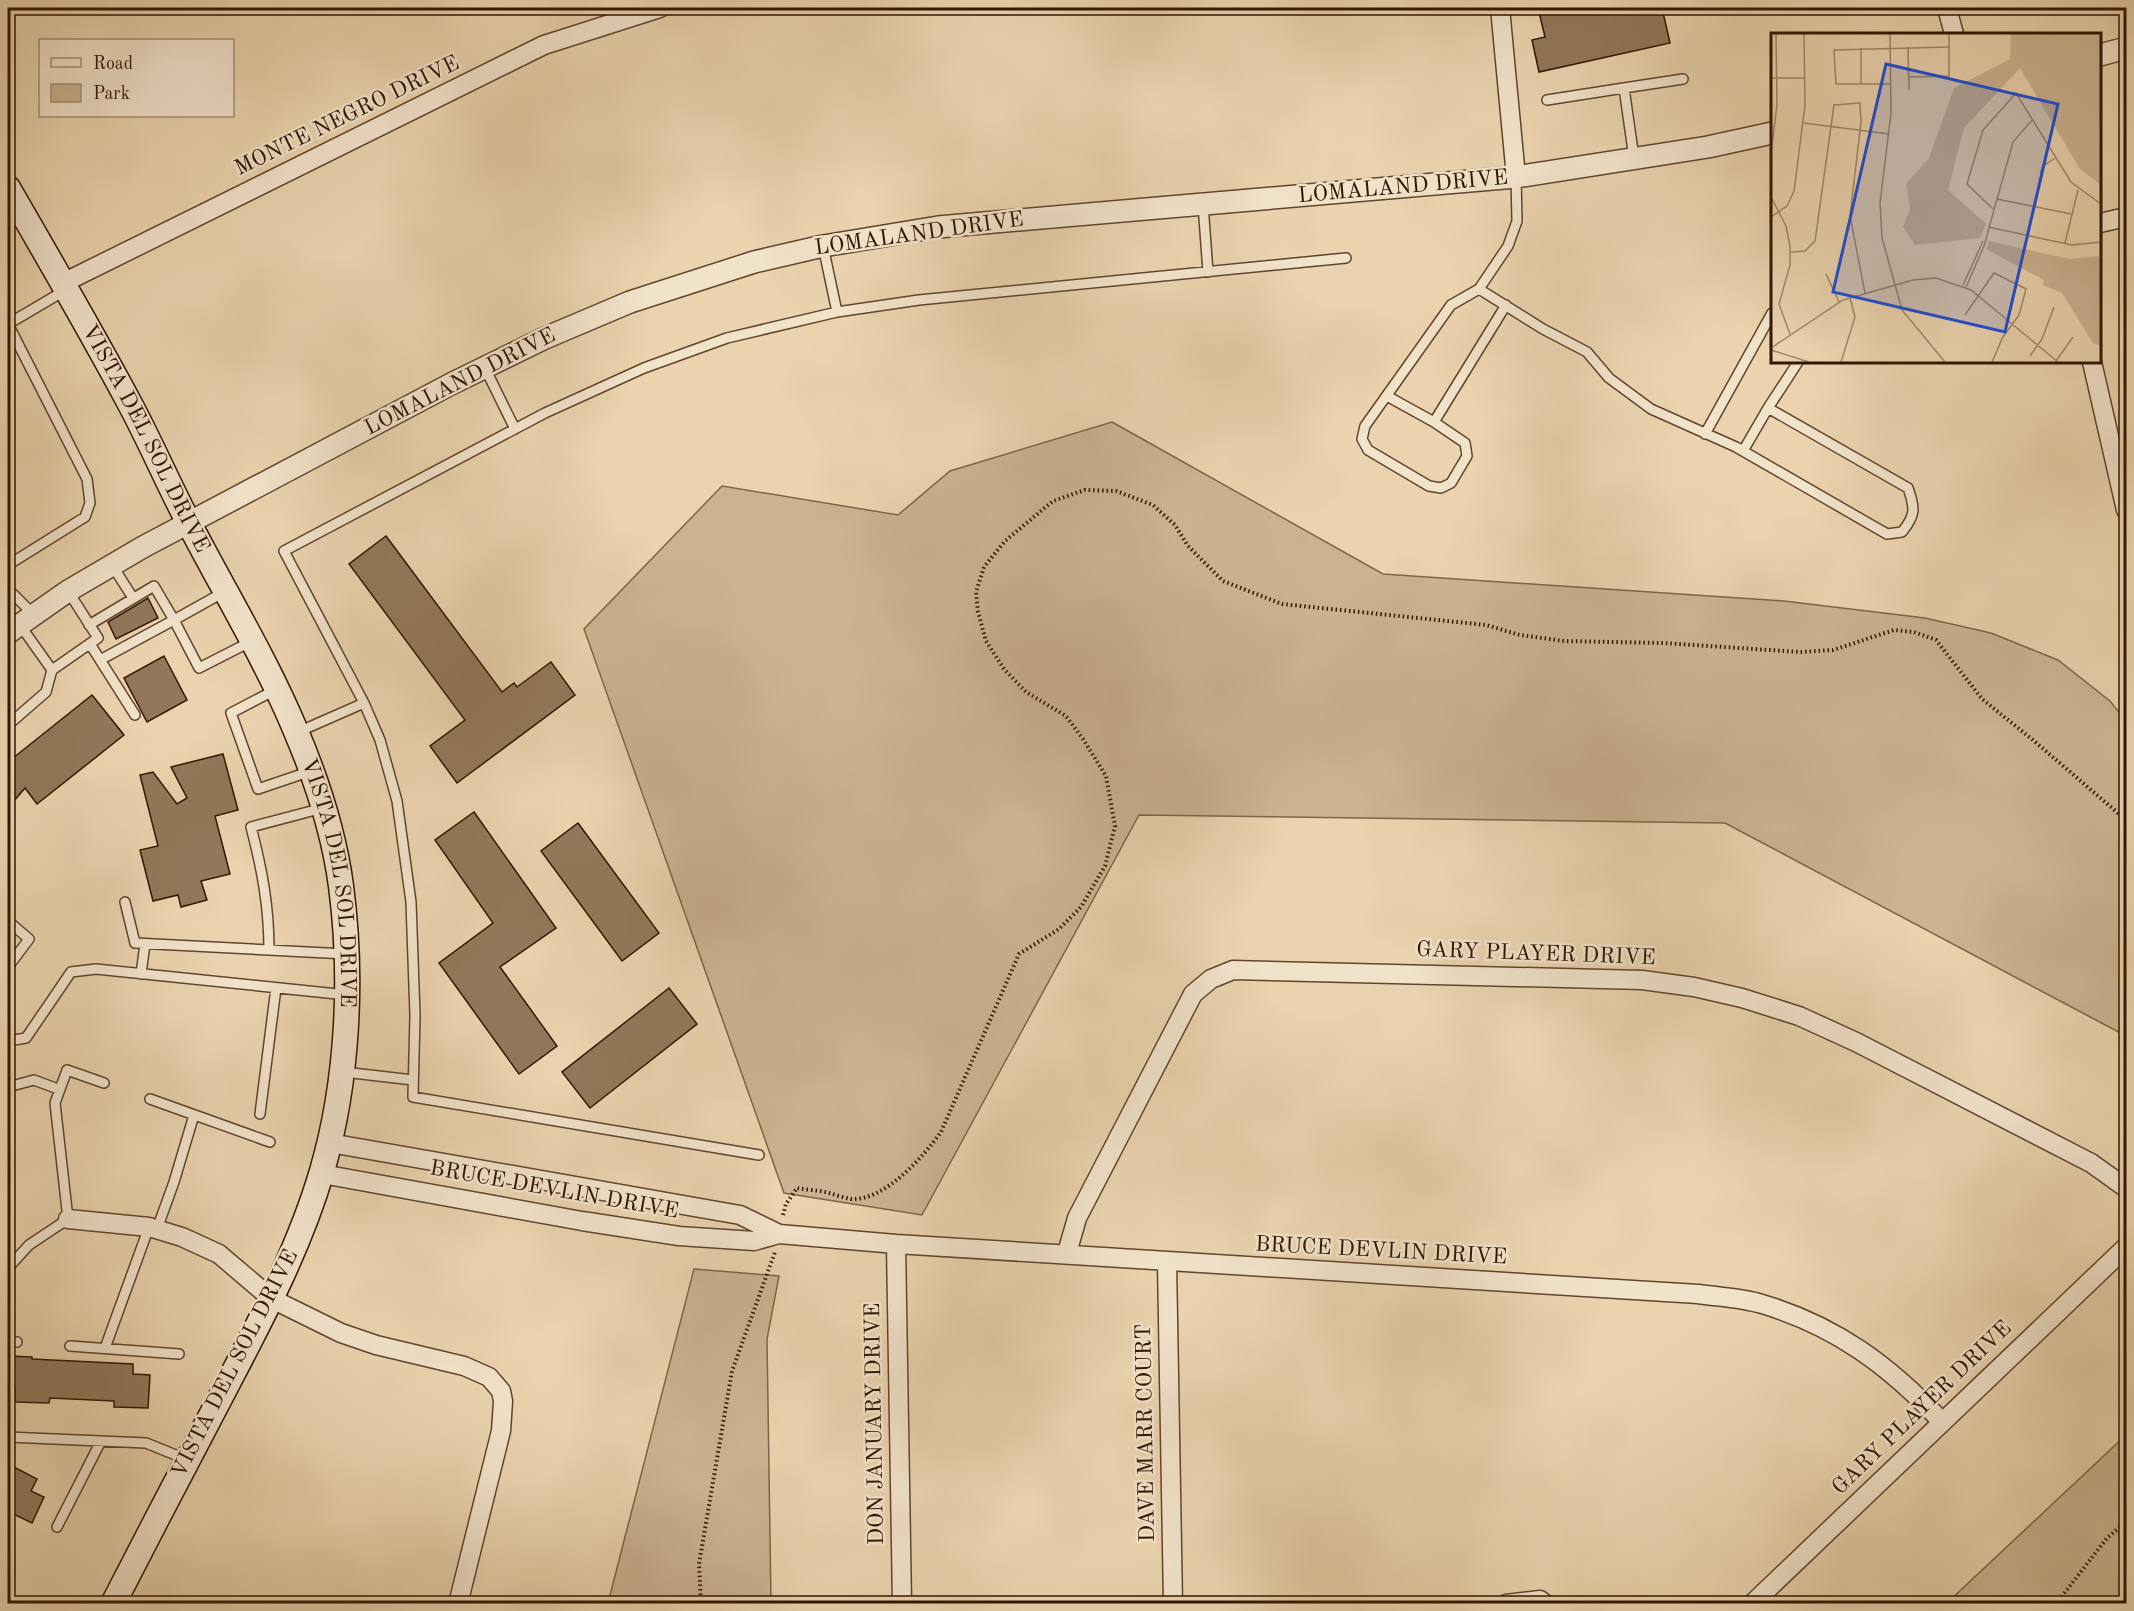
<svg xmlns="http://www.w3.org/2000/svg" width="2134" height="1611" viewBox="0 0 2134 1611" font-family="'Old Standard TT',serif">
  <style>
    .green { fill: #cbb391; stroke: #7e6449; stroke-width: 1.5 }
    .building { fill: #92785b; stroke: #321601; stroke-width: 1.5 }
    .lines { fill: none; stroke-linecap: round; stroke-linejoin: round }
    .service-casing { stroke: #60452c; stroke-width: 12 }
    .minor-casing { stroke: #60452c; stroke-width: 21 }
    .tertiary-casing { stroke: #60452c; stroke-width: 24 }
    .secondary-casing { stroke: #321601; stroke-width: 27 }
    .path { stroke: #321601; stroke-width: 4; stroke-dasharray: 1.5 3; stroke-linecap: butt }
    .service { stroke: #f1e2ca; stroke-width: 9 }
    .minor { stroke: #f1e2ca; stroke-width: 18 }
    .tertiary { stroke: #f1e2ca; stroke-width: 21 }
    .secondary { stroke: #f1e2ca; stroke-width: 24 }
    .labels { text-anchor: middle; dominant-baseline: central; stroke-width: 5; stroke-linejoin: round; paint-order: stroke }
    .street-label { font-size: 22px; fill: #321601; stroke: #f1e2ca }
    .inset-road { fill: none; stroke: #a08769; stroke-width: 1.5 }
    .view { fill: #1d4ed8; fill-opacity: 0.15; stroke: #1d4ed8; stroke-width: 3 }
    .inset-edge { fill: none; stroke: #321601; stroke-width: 3 }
  </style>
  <rect width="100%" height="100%" fill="#ead3ae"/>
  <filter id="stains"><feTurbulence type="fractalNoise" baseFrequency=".00333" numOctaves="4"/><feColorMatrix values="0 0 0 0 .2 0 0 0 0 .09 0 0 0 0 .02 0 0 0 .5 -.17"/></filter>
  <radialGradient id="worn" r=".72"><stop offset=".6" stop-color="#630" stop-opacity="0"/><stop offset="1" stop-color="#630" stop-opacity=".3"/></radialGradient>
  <path class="green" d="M1112,422L1383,574L1784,601L1925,618L1991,633L2058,660L2110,701L2126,721V1036L1725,823L1139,815L922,1215L784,1193L584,629L722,486L898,515L950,471Z
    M694,1269L779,1276L767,1339L771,1603H608Z
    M2126,1435V1603H1947Z"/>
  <path class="building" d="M1538,8H1662L1670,43L1539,72L1532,40L1545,37Z
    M386,536L502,692L514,683L517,687L551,662L575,695L457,783L430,746L465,720L349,564Z
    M148,598L158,618L116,639L108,622Z
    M164,656L187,700L147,722L124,678Z
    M92,695L124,735L37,804L25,788L8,808V762Z
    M223,754L238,810L215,816L230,874L201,881L207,900L181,907L178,895L153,901L140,850L158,846L140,775L153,772L177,804L187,798L171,767Z
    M474,812L556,928L500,967L557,1046L519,1074L439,963L493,923L435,840Z
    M578,823L659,933L622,961L541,851Z
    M669,988L697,1024L590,1108L562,1072Z
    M8,1356L32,1357V1359L133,1364V1374L150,1375L148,1408L114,1407V1401L50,1398L49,1403L15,1402V1388H8Z
    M8,1464L37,1479L31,1491L44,1497L32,1523L9,1512L13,1504L8,1502Z"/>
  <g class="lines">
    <g class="service-casing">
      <path id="service" d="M1547,100L1624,88
        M1634,158L1624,88L1683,79
        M1516,177L1517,221L1508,246L1479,289L1543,329L1587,352L1609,378L1651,409L1736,447L1887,534L1902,532C1916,515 1915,508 1908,488L1768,408L1798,362
        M1203,204L1208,272
        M823,246L837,312
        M1479,289L1451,305L1365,426L1362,439L1368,450L1429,486L1441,488L1451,483L1467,456L1465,443L1434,422L1506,305
        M485,368L515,429
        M1387,396L1434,422
        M1705,434L1772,313
        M1743,451L1768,408
        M8,565L85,517L90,503L87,479L8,324L64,291
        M112,565L133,598
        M8,589L33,614
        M224,592L174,620L199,668L252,641
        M20,625L52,670
        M89,625L154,586L174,620L100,660
        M90,644L135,715
        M275,690L231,713L258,789L311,771
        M8,725L46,692L52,670L98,638L68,591
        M298,732L364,703
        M125,902L135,943L346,954
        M8,921L29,939L8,967
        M269,950C269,906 262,869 251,827L323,808
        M141,974L145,944
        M8,1041L26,1038L71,972L96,969L347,995
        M344,1072L413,1080
        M8,1087L34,1080L58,1089
        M150,1099L270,1142
        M260,1114L276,988
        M759,1155L413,1097L415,1015L411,902L397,801L380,740L364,703L284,551L545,413L644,368L727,338L837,312L919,300L1346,258
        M157,1229L174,1182L194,1115
        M8,1268L29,1245L68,1219L55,1103L67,1070L104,1083
        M8,1342H17
        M70,1346L179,1354
        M105,1348L149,1227
        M8,1437L146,1443L188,1460
        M57,1527L101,1441"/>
    </g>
    <g class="minor-casing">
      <path id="minor" d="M1500,8L1516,177
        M1947,8L1954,34
        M2100,223L2126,217
        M63,283L544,45L660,8
        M2092,362L2126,510
        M330,1143L740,1215L779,1234L896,1244L1698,1294C1719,1297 1742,1298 1762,1304C1836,1326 1890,1366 1942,1422
        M322,1174L582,1221L679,1236L754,1241L779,1234
        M68,1219L149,1227L182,1237L219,1254L272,1299L341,1333L376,1345L464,1366L489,1377L501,1391L503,1401L501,1431L458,1604
        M896,1244L902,1604
        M1067,1253L1077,1218L1193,994L1211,979L1233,970L1642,980L1694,987L1742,998L1799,1016L1856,1042L2091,1163L2126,1188
        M1167,1262L1173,1604
        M1506,1604L1540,1600L1545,1604
        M1752,1604L2126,1247"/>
    </g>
    <g class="tertiary-casing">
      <path id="tertiary" d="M2100,55L2126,48
        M8,633L68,591L143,547L451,384L545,338L630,302L754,262L823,246L938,227L1516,177L1708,147L1772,133"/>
    </g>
    <g class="secondary-casing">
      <g id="secondary">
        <path id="s1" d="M8,188C49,259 91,331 130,404C152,445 170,488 192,529C227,596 266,660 295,729C316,778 334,833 341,886C353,977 348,1082 322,1171C300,1246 264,1314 228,1383C189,1457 151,1530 113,1604"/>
      </g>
    </g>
    <path class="path" d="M783,1215L786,1204L797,1188C807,1190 819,1190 829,1193C836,1195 844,1198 851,1199C885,1201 923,1157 941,1132L1019,954L1059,929L1081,907L1105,866L1115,826L1106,776L1083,739L1066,716L1026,692L1004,669L986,641L978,612L976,592L984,567L1005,541L1053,501L1085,490L1116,491L1153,505L1175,525L1188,546L1223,581L1282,604L1486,625L1520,635L1564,641L1663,643L1800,652L1833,650L1894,630L1914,632L1936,640L1982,699L2033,740L2126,820
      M701,1604L699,1564L732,1371L775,1252
      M2056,1604L2107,1538L2126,1522"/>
    <use href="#service" class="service"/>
    <use href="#minor" class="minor"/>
    <use href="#tertiary" class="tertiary"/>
    <use href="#secondary" class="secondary"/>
  </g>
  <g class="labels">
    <g class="street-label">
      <text transform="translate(347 116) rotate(-26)">MONTE NEGRO DRIVE</text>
      <text transform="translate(1403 187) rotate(-5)">LOMALAND DRIVE</text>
      <text transform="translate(919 234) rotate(-8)">LOMALAND DRIVE</text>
      <text transform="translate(460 382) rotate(-27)">LOMALAND DRIVE</text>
      <text stroke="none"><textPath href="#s1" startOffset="286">VISTA DEL SOL DRIVE</textPath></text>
      <text stroke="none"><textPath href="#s1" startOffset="772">VISTA DEL SOL DRIVE</textPath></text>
      <text transform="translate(1536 954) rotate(2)">GARY PLAYER DRIVE</text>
      <text transform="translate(554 1190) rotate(10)">BRUCE DEVLIN DRIVE</text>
      <text transform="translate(1381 1251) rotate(3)">BRUCE DEVLIN DRIVE</text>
      <text transform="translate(235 1364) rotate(-63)">VISTA DEL SOL DRIVE</text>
      <text transform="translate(1922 1408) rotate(-44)">GARY PLAYER DRIVE</text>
      <text transform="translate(875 1424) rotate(-91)">DON JANUARY DRIVE</text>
      <text transform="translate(1146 1433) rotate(-91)">DAVE MARR COURT</text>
    </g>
  </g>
  <g transform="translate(1771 33)">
    <rect width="330" height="330" fill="#ead3ae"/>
    <path d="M240,1H330V152L309,136L249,35L193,95L177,157L215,191L209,205L144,212L132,194L139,176L135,151L158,125L183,55L239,26ZM218,208L298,226L330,223V313L322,310L291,260L272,252L273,247L215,216Z" fill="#cbb391"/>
    <path class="inset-road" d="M119,1L120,80L109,170L111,205L131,277L174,329M137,14L138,57M90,15V51M138,44L178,43V1M0,45H34M119,51H65L63,17L179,14M33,90L118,101M0,120L6,72L5,1M270,140L271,134L284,125M0,164L15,193L19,213V232L8,271L19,301M226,166L300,181M222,176L196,151L212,97L245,60L300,149L330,171M0,184L16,173L23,158L34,72L33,1M217,194L301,212L330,209M294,210L307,157M20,219L34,218L44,208L63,72L89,70L90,89L79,183L94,260M55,241L68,269M192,252L212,208M195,254L213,213L242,109L262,86M194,282L223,240L255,256L248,282L232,304L221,329M0,315L72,267L142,247L165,245L200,257L287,329M0,317L38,329M259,323L271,306L283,274M285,328L302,304M70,329L84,284L79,265"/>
    <path class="view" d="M115,31L287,71L234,299L62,259Z"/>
    <rect width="330" height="330" class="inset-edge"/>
  </g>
  <rect width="2134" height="1611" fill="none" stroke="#ead3ae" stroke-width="30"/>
  <rect x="9" y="9" width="2116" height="1593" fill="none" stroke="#321601" stroke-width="3"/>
  <rect x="15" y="15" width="2104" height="1581" fill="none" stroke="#321601" stroke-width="1.5"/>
  <rect x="39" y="39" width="195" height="78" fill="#f1e2ca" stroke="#a5907a" stroke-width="1.5"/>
  <rect x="51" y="58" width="30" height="9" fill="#f1e2ca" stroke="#a5907a" stroke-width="1.5"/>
  <text x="93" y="69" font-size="18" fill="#321601">Road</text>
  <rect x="51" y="84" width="30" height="18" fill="#cbb391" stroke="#a5907a" stroke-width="1.5"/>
  <text x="93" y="99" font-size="18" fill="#321601">Park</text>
  <rect width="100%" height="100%" filter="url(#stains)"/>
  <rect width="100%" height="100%" fill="url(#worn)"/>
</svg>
